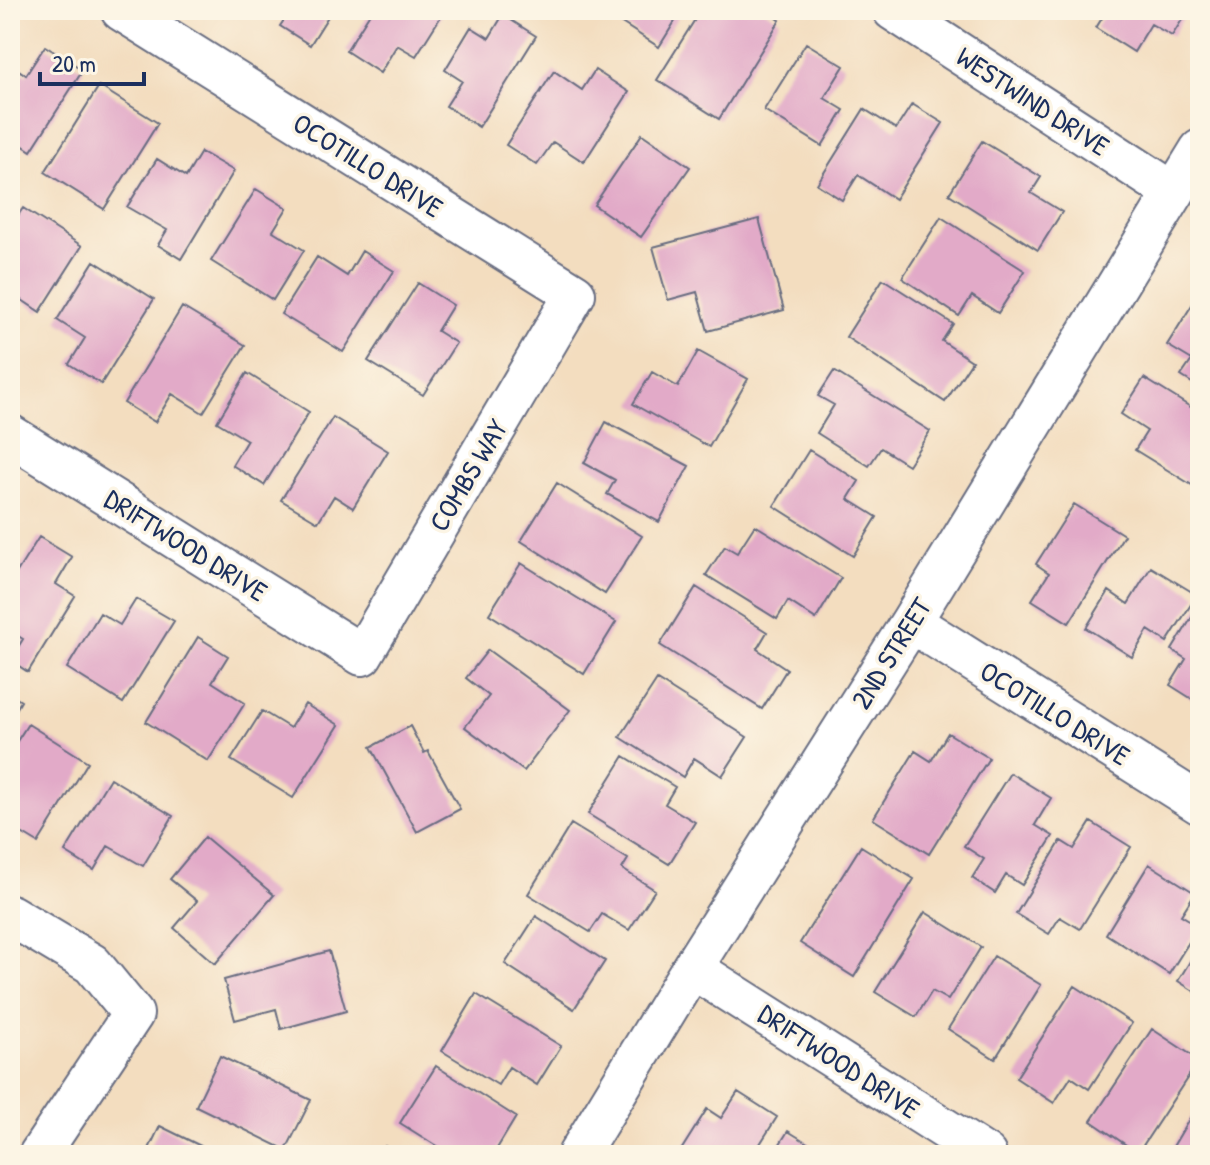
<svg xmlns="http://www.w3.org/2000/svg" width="1210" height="1165" viewBox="0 0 1210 1165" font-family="'Patrick Hand',sans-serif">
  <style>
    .building { fill: #e2aac8 }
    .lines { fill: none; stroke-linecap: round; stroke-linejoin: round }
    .street-casing { stroke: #676c80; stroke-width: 44 }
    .street { stroke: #fff; stroke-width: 40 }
    .labels { text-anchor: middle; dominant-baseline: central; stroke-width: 7; stroke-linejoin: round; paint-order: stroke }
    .street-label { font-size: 28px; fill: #1b2f5e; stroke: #fcf5e5 }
  </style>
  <rect width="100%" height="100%" fill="#fcf5e5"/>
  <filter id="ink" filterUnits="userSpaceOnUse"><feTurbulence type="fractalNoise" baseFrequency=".0125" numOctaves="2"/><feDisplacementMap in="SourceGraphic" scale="16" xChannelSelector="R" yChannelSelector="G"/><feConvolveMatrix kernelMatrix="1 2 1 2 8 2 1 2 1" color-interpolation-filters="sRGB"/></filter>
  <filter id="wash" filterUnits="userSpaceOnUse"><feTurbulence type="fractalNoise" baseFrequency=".006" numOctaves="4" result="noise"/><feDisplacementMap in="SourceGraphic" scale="32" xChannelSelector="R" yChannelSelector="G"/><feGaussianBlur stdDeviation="1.8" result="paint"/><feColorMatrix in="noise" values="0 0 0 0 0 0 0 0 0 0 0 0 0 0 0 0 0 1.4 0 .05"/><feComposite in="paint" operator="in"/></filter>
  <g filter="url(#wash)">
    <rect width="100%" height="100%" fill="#f3ddbf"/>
    <g id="blocks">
      <path class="building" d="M291,10H332L310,45L280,26Z
        M372,10H445L416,56L397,45L380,73L346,51Z
        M623,10H682L659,47L617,20Z
        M701,10L714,14L716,10H764L780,20L719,119L657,80Z
        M1107,10H1188L1172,36L1151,24L1134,52L1096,28Z
        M503,15L536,36L479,127L446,106L462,81L445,70L471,27L489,38Z
        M806,43L844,66L824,98L844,110L822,146L764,110Z
        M45,46L83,70L31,151L10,137V64L26,75Z
        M595,70L629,92L584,162L553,142L537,165L506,145L554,71L582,90Z
        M99,86L158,123L104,209L45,172Z
        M912,104L943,123L895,199L858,175L842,200L817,184L864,109L896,129Z
        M642,134L690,167L641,237L594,205Z
        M982,141L1041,177L1031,193L1062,212L1038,250L949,194Z
        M201,152L234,171L181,259L158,245L167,230L127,207L157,159L186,177Z
        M256,189L287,208L273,231L304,250L273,300L211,261Z
        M23,208L82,246L40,312L10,292V227Z
        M941,217L1025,271L998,313L972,296L959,316L902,278Z
        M759,219L784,310L708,331L697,292L668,300L653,247Z
        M362,251L394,271L343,352L281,314L317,257L347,276Z
        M94,261L154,299L101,384L69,364L85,338L57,320Z
        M883,279L953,324L942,341L972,361L945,402L846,337Z
        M418,283L453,305L437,331L456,343L423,395L368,361Z
        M1192,305L1200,310V388L1181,376L1192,360L1167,345Z
        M182,307L245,345L203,413L172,394L155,422L124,403Z
        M698,351L748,379L709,447L633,404L652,372L678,387Z
        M834,371L930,431L908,465L881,448L869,466L817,433L834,405L818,396Z
        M247,373L309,412L264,485L232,465L247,440L217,422Z
        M1144,378L1200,413V490L1135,450L1147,431L1121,414Z
        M333,417L388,451L353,508L334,496L318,522L281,500Z
        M606,422L689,466L659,522L607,494L615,480L584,463Z
        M809,450L859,481L848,499L877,517L853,556L774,506Z
        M557,483L642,536L605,594L521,541Z
        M1074,504L1124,535L1069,623L1032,600L1049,573L1036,564Z
        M755,525L841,578L816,619L788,601L777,619L706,575L725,546L737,553Z
        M39,537L72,557L56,584L75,596L28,672L10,660L23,639L10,631V583Z
        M521,563L616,622L584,674L489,614Z
        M1151,567L1197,595L1167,642L1148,630L1132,657L1086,628L1109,591L1128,604Z
        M696,587L767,632L757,649L787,669L762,709L660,645Z
        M136,599L174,621L123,703L67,668L100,613L120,625Z
        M1200,604V704L1170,685L1186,659L1172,650Z
        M198,637L228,656L212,682L245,703L208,761L146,722Z
        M488,650L570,710L524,771L465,727L489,696L466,678Z
        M657,680L747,737L722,776L694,758L683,777L620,737Z
        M10,694L21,701L10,720Z
        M305,704L339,725L293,798L231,760L262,711L290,728Z
        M28,724L88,762L38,843L10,826V819L15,811L10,808V752Z
        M410,726L424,753L428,751L460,809L417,832L371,747Z
        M948,733L989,758L929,854L873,819L915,751L931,761Z
        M624,756L675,787L665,804L695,822L669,864L588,814Z
        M1010,773L1051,798L1035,825L1053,836L1022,885L1006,875L995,893L972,878L984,859L964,846Z
        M110,778L173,816L143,866L108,846L94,870L65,852Z
        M1091,822L1131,847L1080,929L1060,917L1049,934L1016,914L1061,841L1074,849Z
        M571,824L628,859L622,869L655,890L629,930L602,914L590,932L528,894Z
        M205,837L274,895L215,964L174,928L197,901L170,879Z
        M861,846L914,879L854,977L800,943Z
        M1149,864L1195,893L1181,915L1199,926L1169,974L1106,934Z
        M925,912L981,947L948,1000L932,991L916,1017L875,992Z
        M536,916L605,961L574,1009L505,964Z
        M1200,945V995L1178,981Z
        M329,951L346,1011L281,1029L276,1009L235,1020L224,980Z
        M994,956L1041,985L995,1059L948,1029Z
        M1075,986L1132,1023L1089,1089L1071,1077L1054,1103L1016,1078Z
        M476,994L561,1046L537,1085L509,1067L498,1085L442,1051Z
        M1152,1029L1199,1060L1138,1153L1091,1121Z
        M220,1056L311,1100L286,1150L196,1106Z
        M436,1066L516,1117L493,1155H451L400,1123Z
        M738,1092L777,1117L753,1155H678L707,1109L721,1118Z
        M1200,1101V1155H1168Z
        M160,1126L219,1155H146Z
        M788,1131L827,1155H773Z
        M385,1146L399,1155H379Z"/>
    </g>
  </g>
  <g filter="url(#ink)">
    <use href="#blocks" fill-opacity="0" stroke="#676c80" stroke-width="2"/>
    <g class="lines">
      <g class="street-casing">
        <path id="street" d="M893,10L1173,192
          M10,435L362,655L575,294L121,10
          M911,622L1200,804
          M10,915L92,964L133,1014L39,1155
          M692,968L986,1155
          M578,1155L692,968L911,622L1200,150"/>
      </g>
      <use href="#street" class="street"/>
    </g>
  </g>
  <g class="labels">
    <g class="street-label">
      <text transform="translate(1033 101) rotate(33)">WESTWIND DRIVE</text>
      <text transform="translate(368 165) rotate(32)">OCOTILLO DRIVE</text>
      <text transform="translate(468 475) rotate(-59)">COMBS WAY</text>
      <text transform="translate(186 545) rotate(32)">DRIFTWOOD DRIVE</text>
      <text transform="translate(891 653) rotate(-58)">2ND STREET</text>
      <text transform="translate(1055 713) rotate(32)">OCOTILLO DRIVE</text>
      <text transform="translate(839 1061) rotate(33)">DRIFTWOOD DRIVE</text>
    </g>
  </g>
  <rect width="1210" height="1165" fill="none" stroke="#fcf5e5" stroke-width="40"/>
  <path d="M40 72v12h104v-12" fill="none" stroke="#1b2f5e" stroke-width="4"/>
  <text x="52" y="72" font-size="24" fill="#1b2f5e" stroke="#fcf5e5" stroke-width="6" paint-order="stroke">20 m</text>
</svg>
